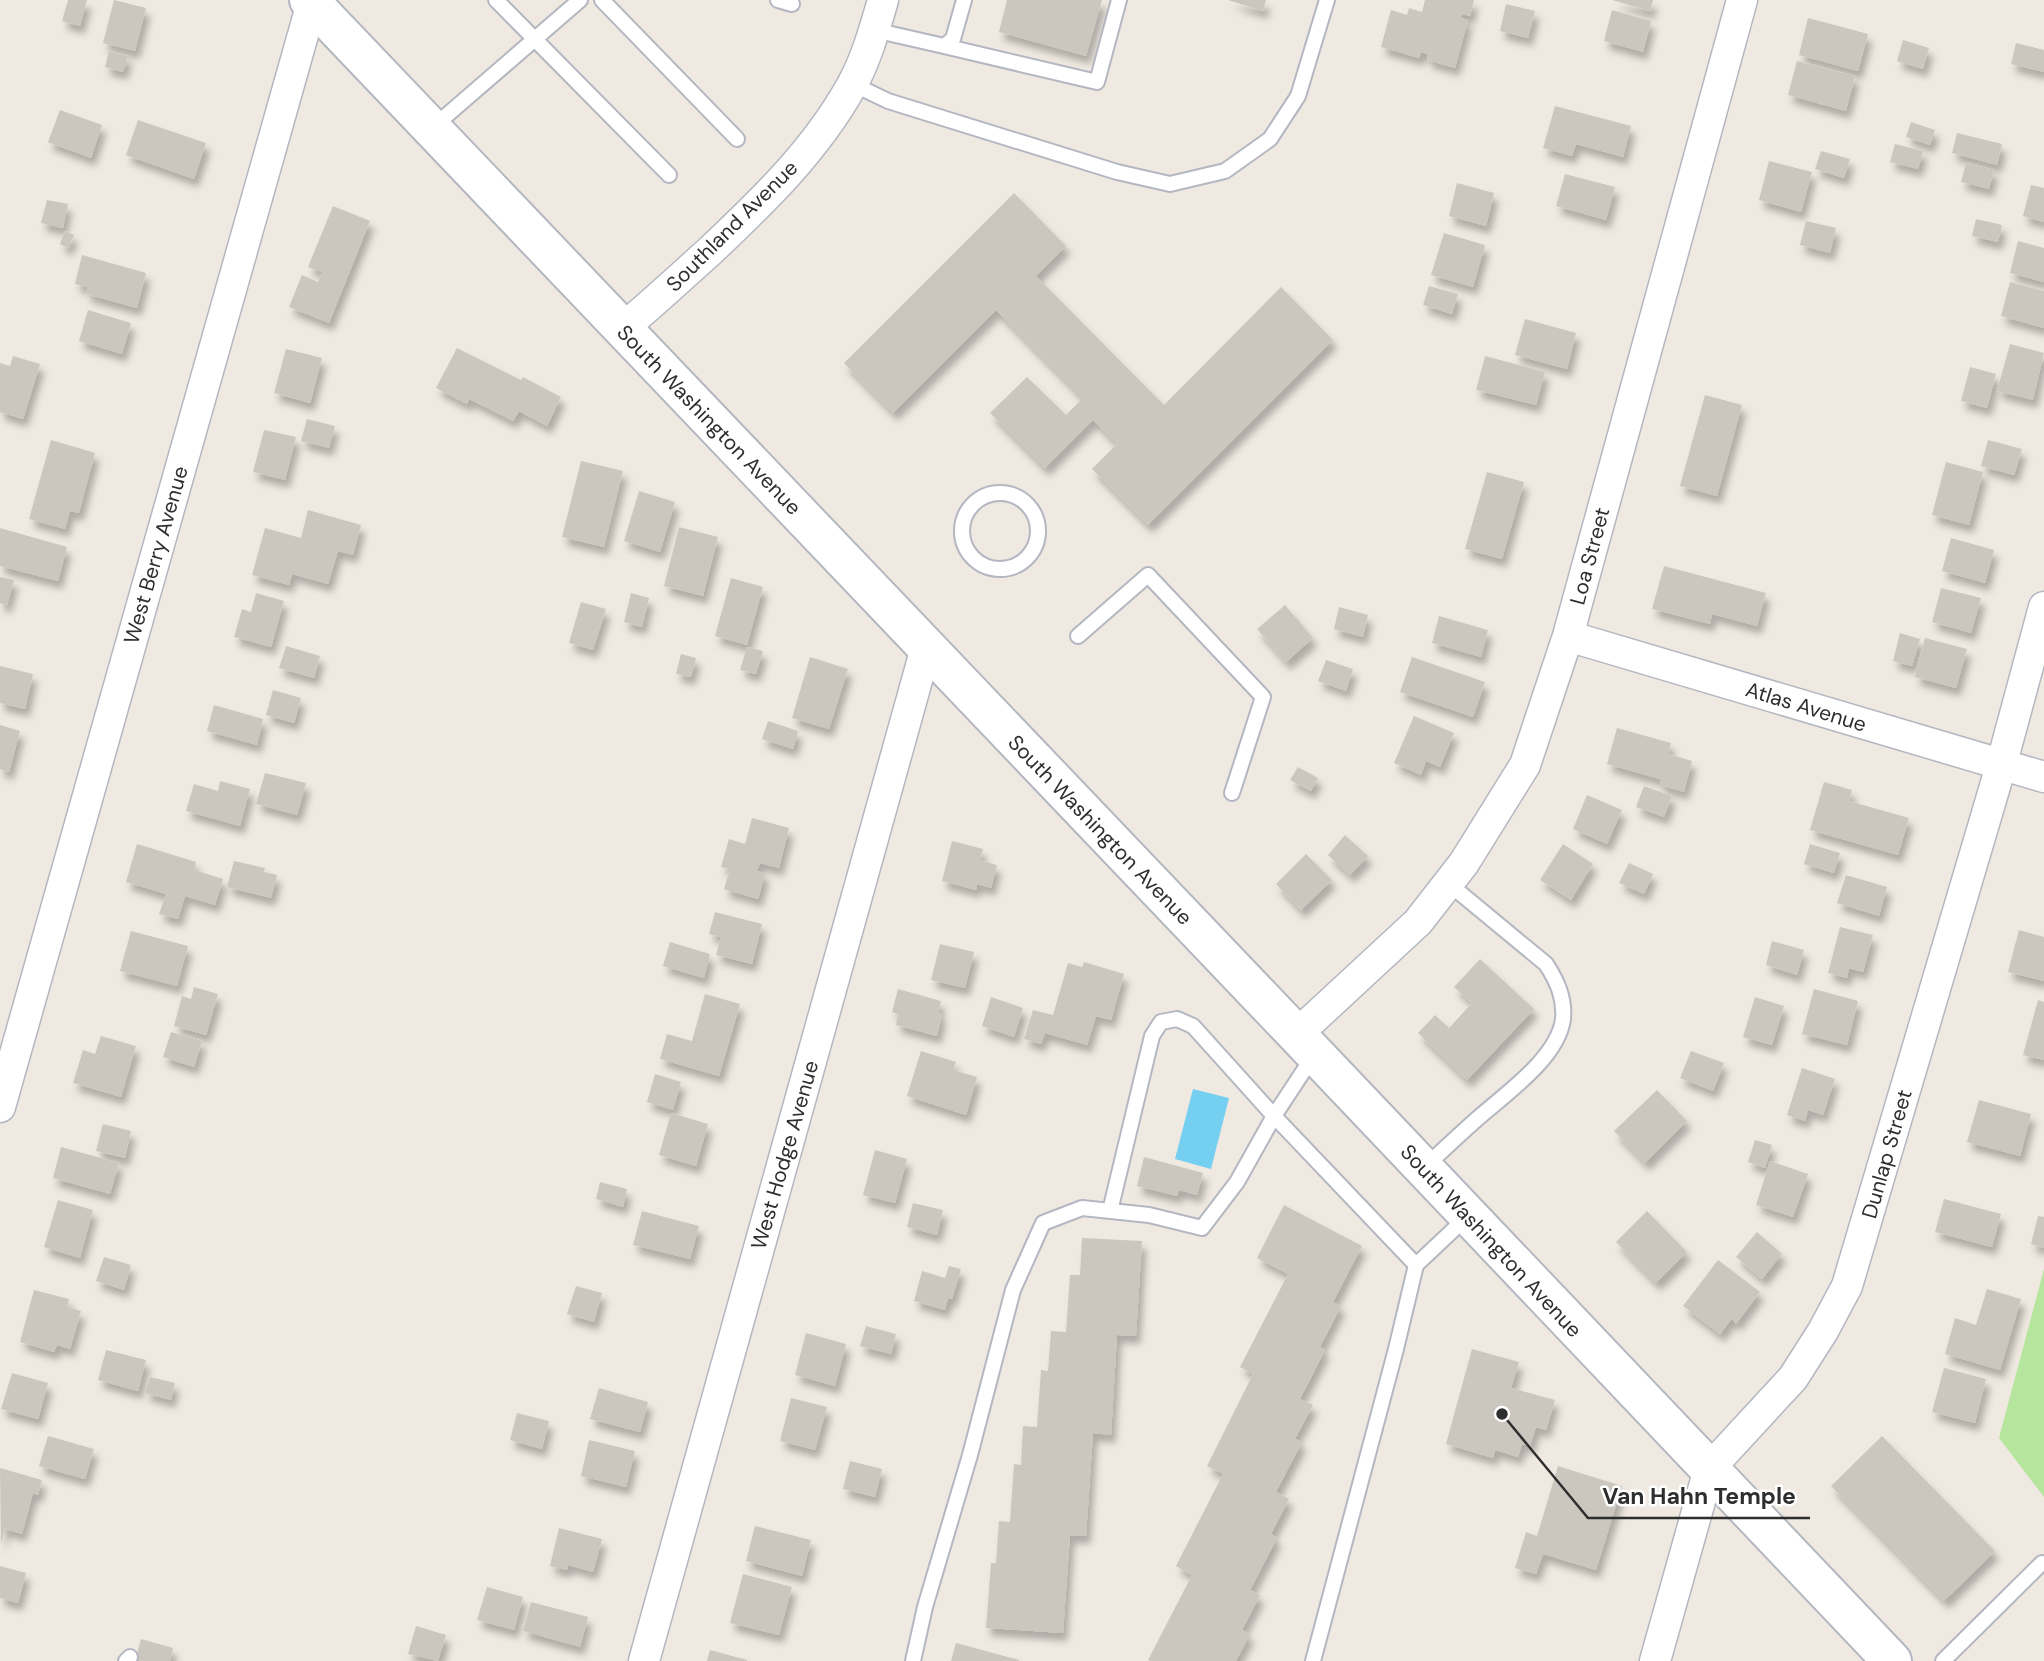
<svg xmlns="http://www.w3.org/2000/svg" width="2044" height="1661" viewBox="0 0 2044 1661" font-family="'DM Sans',sans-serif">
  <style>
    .green { fill: #b6e59e }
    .water { fill: #75cff0 }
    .building { fill: #cbc7bf; filter: url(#shadow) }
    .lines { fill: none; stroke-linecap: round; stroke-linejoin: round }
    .lane-casing { stroke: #b4b7c1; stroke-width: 18 }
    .street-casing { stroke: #b4b7c1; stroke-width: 33 }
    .secondary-casing { stroke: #b4b7c1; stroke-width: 42 }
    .lane { stroke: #fff; stroke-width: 14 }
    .street { stroke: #fff; stroke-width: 30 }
    .secondary { stroke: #fff; stroke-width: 38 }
    .labels { text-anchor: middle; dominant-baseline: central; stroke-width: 5; stroke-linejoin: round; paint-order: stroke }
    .street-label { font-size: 21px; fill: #2e2e2e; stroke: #fff }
    .leader { fill: none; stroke: #2e2e2e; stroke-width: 2.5 }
    .callout-dot { fill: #2e2e2e; stroke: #fff; stroke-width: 2.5 }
    .callout-label { font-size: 23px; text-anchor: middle; font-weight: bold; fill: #2e2e2e; stroke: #fff; stroke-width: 5; stroke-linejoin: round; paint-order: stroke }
  </style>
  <defs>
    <filter id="shadow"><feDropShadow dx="4.5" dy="8" stdDeviation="3.5" flood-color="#0004"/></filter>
  </defs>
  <rect width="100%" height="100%" fill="#efe9e1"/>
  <path class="green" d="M2044,1269V1497L1999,1438Z"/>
  <path class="water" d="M1193,1089L1229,1098L1211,1169L1175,1159Z"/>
  <path class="building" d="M68,0H87L80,26L62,21Z
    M114,0L146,8L135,51L103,43Z
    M1007,0H1102L1086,56L999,32Z
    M1228,0H1266L1263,11Z
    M1425,0H1474L1470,16L1462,14L1461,18L1468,20L1455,68L1427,60L1428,54L1421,52L1419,58L1381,47L1391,10L1407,15L1409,8L1422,12Z
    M1612,0H1653L1650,11Z
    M1506,4L1535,11L1528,38L1500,31Z
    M1612,10L1651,21L1643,52L1604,41Z
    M1808,18L1868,34L1858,71L1799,55Z
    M1903,40L1929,48L1923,69L1897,61Z
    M2016,43L2044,50V72L2011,64Z
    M109,51L128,56L123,72L105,67Z
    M1797,61L1855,76L1846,111L1788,95Z
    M1555,106L1631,126L1623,157L1576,144L1572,156L1543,148Z
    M60,110L102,125L91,158L48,142Z
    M138,120L206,143L194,179L126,155Z
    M1911,122L1935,130L1930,145L1906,137Z
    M1957,133L2002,144L1997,165L1952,153Z
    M1895,144L1923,151L1918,169L1890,162Z
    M1821,151L1850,159L1844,178L1815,169Z
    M1769,161L1812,172L1801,212L1759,200Z
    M1966,163L1994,170L1989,189L1961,182Z
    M1565,174L1615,187L1606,220L1556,206Z
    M1457,183L1494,193L1486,226L1449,216Z
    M2031,185L2044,188V222L2023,216Z
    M1014,193L1066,246L1036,276L1164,405L1281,287L1333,340L1148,525L1092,469L1117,444L1093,420L1045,468L990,413L1027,377L1066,415L1083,398L996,310L893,413L844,363Z
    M47,200L68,204L63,228L41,223Z
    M333,206L370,221L329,323L289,307L302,275L318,282L322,272L308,267Z
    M1976,219L2002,225L1998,242L1972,236Z
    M1806,221L1836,228L1830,253L1800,245Z
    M65,231L74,235L68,248L60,244Z
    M1444,233L1485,245L1473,287L1431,275Z
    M2018,241L2044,248V282L2010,273Z
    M82,255L146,273L137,308L86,294L88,287L75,284Z
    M2010,282L2044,291V328L2001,316Z
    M1429,286L1458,294L1452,314L1423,305Z
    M88,310L131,323L122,354L79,341Z
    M1525,319L1576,333L1567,369L1515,355Z
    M2010,344L2044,353L2033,400L1997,391Z
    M457,348L521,380L523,377L561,397L547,426L519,411L513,421L469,399L467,404L436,388Z
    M286,349L322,358L310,403L274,393Z
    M13,356L40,364L23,419L0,412V363L10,366Z
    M1485,356L1545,372L1536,405L1476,390Z
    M1970,367L1996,374L1987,408L1961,401Z
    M1705,395L1742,405L1717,496L1680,486Z
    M307,419L335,426L329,448L301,441Z
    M264,430L296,437L285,480L253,472Z
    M51,440L95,453L79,513L70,511L65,529L29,519Z
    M1988,440L2022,449L2014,475L1981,466Z
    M581,461L623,471L604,547L562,537Z
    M1946,462L1983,472L1969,525L1932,515Z
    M1487,472L1524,482L1502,559L1465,549Z
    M639,491L675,502L660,552L624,541Z
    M308,510L361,525L353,555L338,551L328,584L292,574L289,585L252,575L265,528L301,538Z
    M679,527L718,537L703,596L664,586Z
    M0,528L67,547L58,581L0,566Z
    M1951,538L1994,550L1985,583L1942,571Z
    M1664,566L1766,593L1757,626L1712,614L1710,624L1652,609Z
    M0,577L14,580L7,605L0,603Z
    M731,578L763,587L747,645L715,636Z
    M1941,588L1981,598L1971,633L1932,622Z
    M256,593L284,601L271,647L234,637L242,609L251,612Z
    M631,593L649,598L642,627L624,622Z
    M581,602L606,609L593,650L569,643Z
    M1285,605L1313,638L1286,662L1257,629Z
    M1339,607L1368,615L1363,637L1334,629Z
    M1439,616L1488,630L1481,657L1432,643Z
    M1900,633L1920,639L1912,666L1893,661Z
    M1925,638L1967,649L1956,688L1915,677Z
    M286,646L320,656L314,678L279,668Z
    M747,647L763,651L756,674L740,670Z
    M681,654L696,658L691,677L676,674Z
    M810,657L848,669L829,729L792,718Z
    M1412,657L1485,682L1473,717L1400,692Z
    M1326,660L1353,669L1346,691L1318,681Z
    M0,666L33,674L25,709L0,703Z
    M273,690L301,698L294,723L266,715Z
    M214,705L263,719L257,745L207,731Z
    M1414,716L1454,733L1440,767L1426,761L1421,775L1394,763Z
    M768,721L798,731L793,749L762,739Z
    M0,725L20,731L9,772L0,769Z
    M1617,728L1671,743L1668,754L1692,761L1684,792L1660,785V779L1607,764Z
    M1298,767L1318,778L1311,791L1290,780Z
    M265,773L306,783L297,815L256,804Z
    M220,781L250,789L240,826L186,811L194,784L218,791Z
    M1824,782L1852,790L1849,801L1909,818L1898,855L1810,830Z
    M1644,786L1672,796L1664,817L1636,807Z
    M1587,795L1622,810L1607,844L1573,829Z
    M752,818L789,828L779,868L760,863L757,871L765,873L758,899L724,889L730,869L721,867L729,839L745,844Z
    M1345,835L1368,856L1350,875L1328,855Z
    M952,841L983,849L980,860L997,865L991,888L977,884L976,890L942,881Z
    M137,844L196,862L194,870L223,879L215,905L185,896L178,919L159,914L166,894L126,882Z
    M1563,844L1593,864L1571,900L1540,880Z
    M1810,844L1840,853L1834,873L1804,864Z
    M1306,854L1332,880L1301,910L1276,884Z
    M234,861L265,868L264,872L277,875L271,898L227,887Z
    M1629,863L1653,874L1644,894L1619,883Z
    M1846,875L1887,887L1879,916L1837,903Z
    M715,912L762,924L752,964L716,955L721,937L709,934Z
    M1840,927L1873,935L1863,972L1849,968L1847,978L1828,973Z
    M2019,930L2044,937V981L2008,972Z
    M131,931L188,946L177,986L120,971Z
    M1772,941L1804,950L1797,975L1766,965Z
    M670,942L710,954L704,978L663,966Z
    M940,944L974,952L965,988L931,980Z
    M1480,959L1534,1009L1467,1080L1418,1033L1435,1015L1449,1028L1472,1003L1454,987Z
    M1084,962L1124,974L1111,1020L1096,1016L1087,1045L1045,1033L1041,1044L1024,1039L1033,1010L1053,1015L1068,963L1082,967Z
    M194,987L218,994L206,1035L174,1026L182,996L191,999Z
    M898,989L941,1001L938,1013L942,1014L937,1036L896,1025L898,1014L892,1012Z
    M1814,989L1858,1001L1847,1045L1802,1034Z
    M705,994L740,1004L719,1076L660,1059L667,1034L692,1041Z
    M991,997L1023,1008L1014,1037L982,1026Z
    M1755,997L1784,1006L1772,1045L1743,1037Z
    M2038,1000L2044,1002V1060L2023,1055Z
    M171,1032L202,1041L194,1067L163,1057Z
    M101,1036L136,1046L121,1097L73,1083L83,1050L95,1054Z
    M921,1051L956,1062L953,1070L977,1077L966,1115L907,1096Z
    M1691,1051L1724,1063L1713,1091L1680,1078Z
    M1802,1068L1835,1079L1823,1115L1808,1110L1805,1121L1787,1115Z
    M655,1074L681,1082L673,1110L647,1102Z
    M1657,1090L1687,1121L1645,1163L1614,1131Z
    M1979,1100L2031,1114L2020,1156L1967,1142Z
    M671,1113L708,1124L696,1166L659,1155Z
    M103,1124L131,1131L125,1158L96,1151Z
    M1755,1140L1772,1145L1765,1168L1748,1162Z
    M61,1147L119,1163L110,1194L53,1178Z
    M875,1150L907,1159L895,1203L863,1195Z
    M1144,1157L1203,1173L1197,1195L1179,1190L1177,1196L1137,1186Z
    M1770,1161L1808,1174L1793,1217L1756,1205Z
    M600,1182L627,1189L623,1207L596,1199Z
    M1944,1199L2001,1214L1992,1247L1935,1232Z
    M58,1200L93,1210L80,1258L44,1247Z
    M913,1203L943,1210L937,1235L907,1227Z
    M1284,1205L1362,1246L1333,1302L1341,1306L1320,1347L1325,1350L1300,1399L1313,1405L1295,1439L1302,1442L1276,1492L1289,1499L1271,1534L1277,1538L1250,1590L1260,1595L1242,1630L1250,1634L1236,1661H1151L1148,1660L1192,1575L1176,1566L1223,1474L1207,1466L1253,1374L1240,1367L1288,1274L1257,1258Z
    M642,1211L699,1226L690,1259L633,1245Z
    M1647,1211L1687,1252L1656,1283L1616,1242Z
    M2038,1216L2044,1217V1248L2031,1244Z
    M1757,1232L1782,1254L1762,1279L1736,1257Z
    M1082,1238L1142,1241L1136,1336L1117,1335L1111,1435L1093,1433L1086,1536L1070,1535L1063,1633L986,1628L991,1563H996L999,1521L1010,1522L1014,1464L1021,1465L1023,1426L1037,1427L1041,1370L1048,1371L1051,1331L1066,1332L1070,1275H1080Z
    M104,1257L131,1265L124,1290L96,1281Z
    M1718,1260L1760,1292L1736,1324L1732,1318L1720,1334L1683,1306Z
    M949,1266L961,1269L952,1299L948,1298L945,1310L914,1301L922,1271L945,1278Z
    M576,1286L602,1293L594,1322L567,1314Z
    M1987,1289L2021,1299L2000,1370L1945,1354L1955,1318L1976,1325Z
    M34,1290L69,1299L67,1307L81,1311L70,1349L57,1345L54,1352L20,1342Z
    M866,1326L896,1334L891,1354L860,1346Z
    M806,1333L846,1344L835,1386L795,1375Z
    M1472,1349L1519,1362L1511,1388L1555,1400L1546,1430L1536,1427L1530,1446L1522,1444L1518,1457L1495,1450L1493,1458L1446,1444Z
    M106,1350L146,1360L138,1391L98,1380Z
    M1944,1368L1986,1379L1975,1423L1932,1412Z
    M12,1373L48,1383L38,1419L1,1409Z
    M150,1377L175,1383L171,1400L145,1393Z
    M599,1388L648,1402L640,1432L590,1419Z
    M791,1398L827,1407L815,1450L780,1441Z
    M517,1413L549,1421L542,1449L510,1440Z
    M48,1436L94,1449L85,1479L39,1466Z
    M1882,1436L1995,1551L1944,1601L1831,1486Z
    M589,1440L635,1451L626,1487L581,1476Z
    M850,1461L882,1469L875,1497L843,1489Z
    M1558,1466L1622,1486L1596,1570L1543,1554L1536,1574L1515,1568L1526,1532L1537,1536Z
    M0,1468L42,1480L38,1495L33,1493L22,1534L5,1529L1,1544Z
    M755,1526L811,1540L802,1576L746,1561Z
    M559,1528L602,1539L593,1572L568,1565L567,1570L550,1566Z
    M0,1566L26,1573L18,1603L0,1598Z
    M743,1574L792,1587L779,1635L730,1623Z
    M487,1587L523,1597L514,1630L477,1620Z
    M531,1602L588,1617L580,1647L523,1631Z
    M416,1626L446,1635L438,1661L408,1654Z
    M141,1639L173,1648L170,1661H135Z
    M956,1643L1019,1660V1661H951Z
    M710,1650L747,1660V1661H707Z"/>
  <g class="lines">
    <g class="lane-casing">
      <path id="lane" d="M496,0L669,175
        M602,0L737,139
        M778,0L792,4
        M874,30L944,46L953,39L964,0
        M944,46L1097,82L1119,0
        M853,84L888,101L1117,172L1170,184L1225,171L1270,139L1298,96L1327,0
        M432,128L580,0
        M962 531a38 38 0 1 1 76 0a38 38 0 1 1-76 0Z
        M1078,636L1148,575L1263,697L1232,793
        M1426,1166C1443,1150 1460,1134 1477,1119C1505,1094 1558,1058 1563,1019C1565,998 1557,981 1546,964L1448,883
        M1110,1211L1152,1036L1161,1022L1177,1019L1193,1026L1274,1116L1416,1265
        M126,1661L130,1657
        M913,1661L925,1607L970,1455L1013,1290L1043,1223L1082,1208L1149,1215L1202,1228L1237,1182L1274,1116L1314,1055
        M1313,1661L1396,1349L1416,1265L1468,1216
        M1943,1661L2042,1563"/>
    </g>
    <g class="street-casing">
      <path id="street" d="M622,329C652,304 681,277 710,251C763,201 816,150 852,85C866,60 875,28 883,0
        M1568,636L2044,777
        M1296,1035L1418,922L1464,863L1525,765L1568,636L1742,0
        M0,1107L312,3
        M644,1661L926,648
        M1655,1661L1709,1469L1793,1378L1823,1331L1847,1286L2001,766L2044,607"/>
    </g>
    <g class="secondary-casing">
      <path id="secondary" d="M309,0L1315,1054L1892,1661"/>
    </g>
    <use href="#lane" class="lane"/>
    <use href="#street" class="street"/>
    <use href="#secondary" class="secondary"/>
  </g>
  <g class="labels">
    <g class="street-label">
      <text transform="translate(732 226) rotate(-45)">Southland Avenue</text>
      <text transform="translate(709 420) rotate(46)">South Washington Avenue</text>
      <text transform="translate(156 555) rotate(-74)">West Berry Avenue</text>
      <text transform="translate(1590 556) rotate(-75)">Loa Street</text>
      <text transform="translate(1806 707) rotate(17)">Atlas Avenue</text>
      <text transform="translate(1100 830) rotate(46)">South Washington Avenue</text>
      <text transform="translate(1887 1154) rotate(-74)">Dunlap Street</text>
      <text transform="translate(785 1155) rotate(-74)">West Hodge Avenue</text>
      <text transform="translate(1491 1241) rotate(47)">South Washington Avenue</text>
    </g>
  </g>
  <path class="leader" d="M1502 1414L1588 1518H1810"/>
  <circle class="callout-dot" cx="1502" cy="1414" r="7"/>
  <g class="callout-label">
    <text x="1699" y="1504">Van Hahn Temple</text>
  </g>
</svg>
